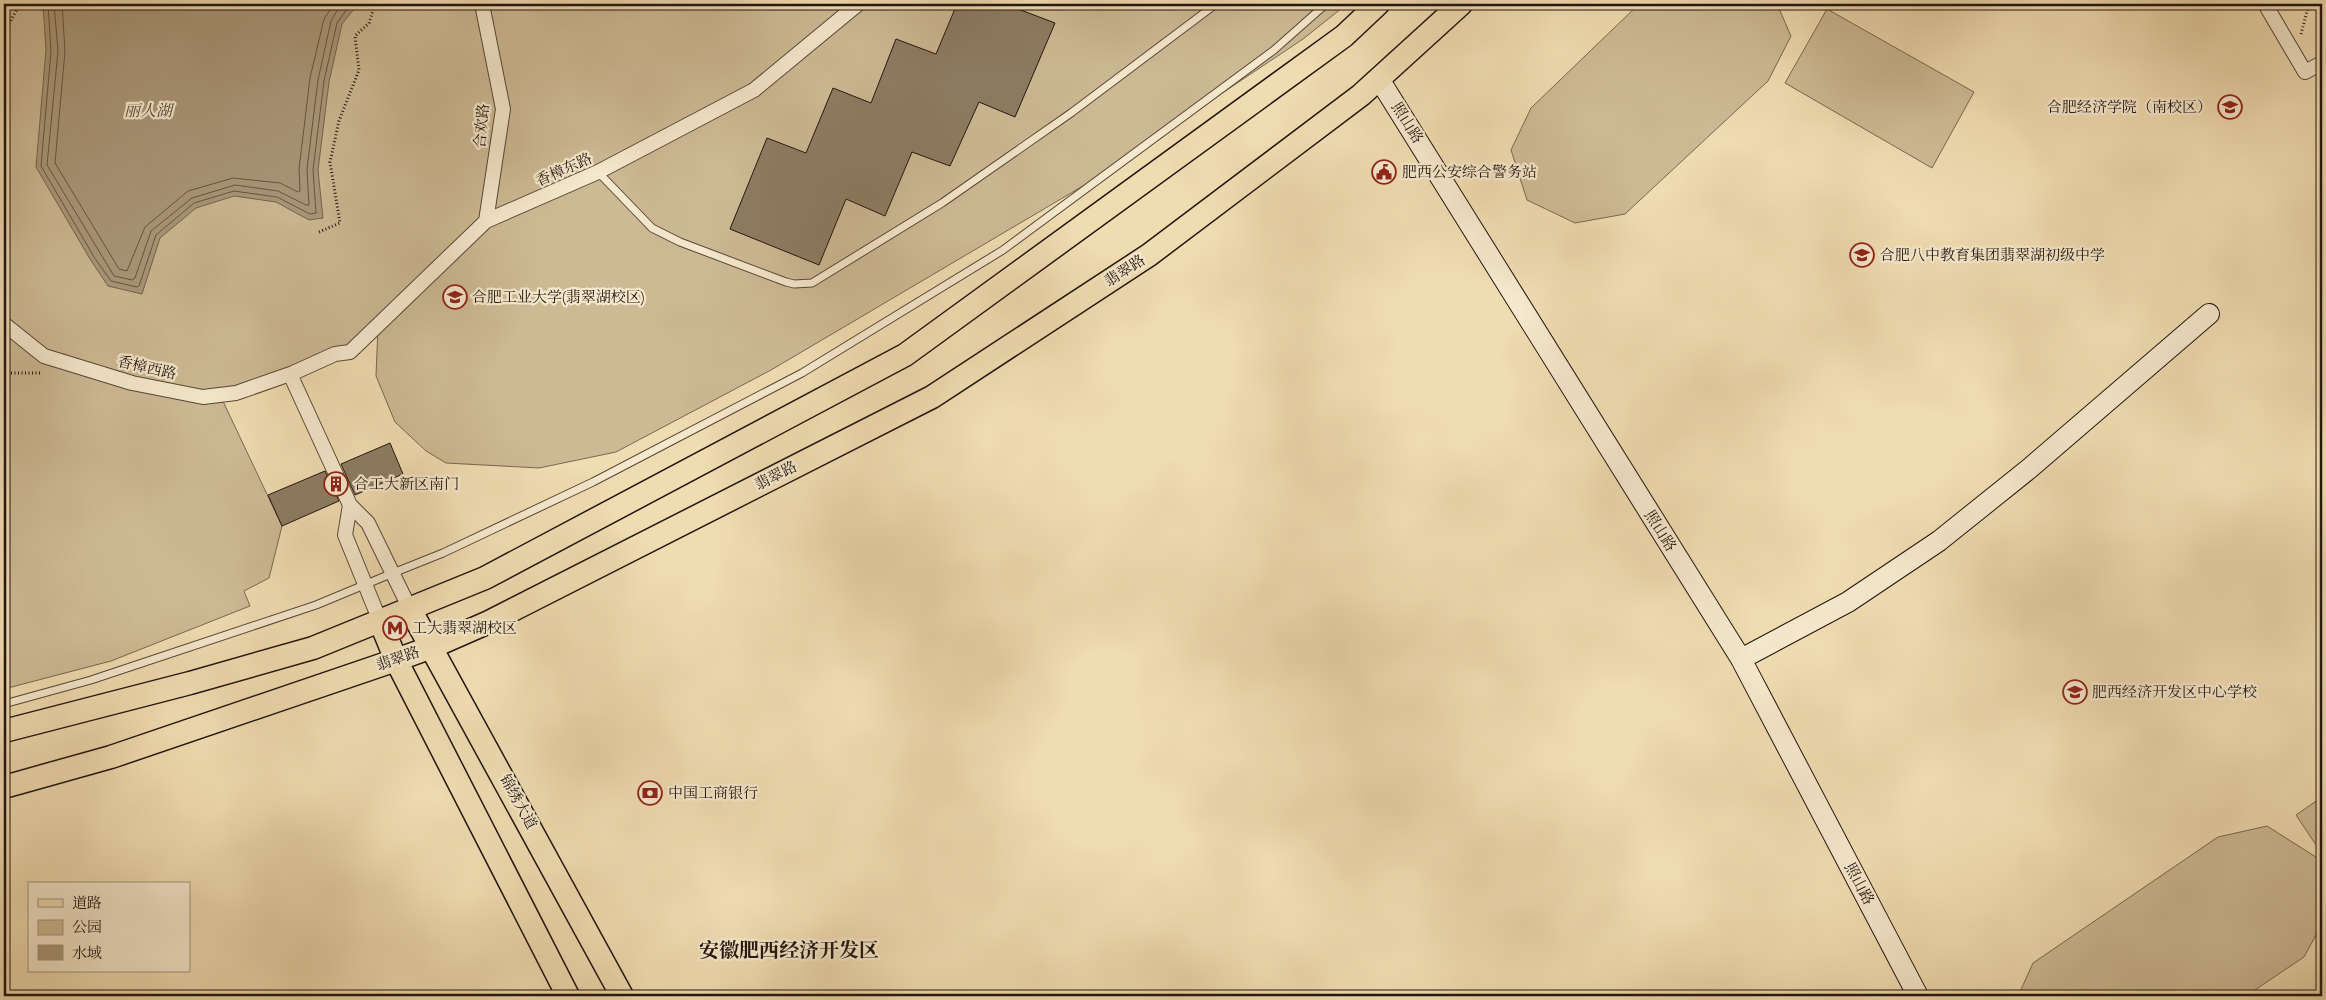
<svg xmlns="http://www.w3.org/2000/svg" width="2326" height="1000" viewBox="0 0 2326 1000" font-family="'IM FELL English','Noto Serif SC',serif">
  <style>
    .green { fill: #cdba95; stroke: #776852 }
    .water { fill: #aa987a; stroke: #73644f }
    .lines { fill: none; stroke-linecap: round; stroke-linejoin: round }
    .shore { stroke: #665644; stroke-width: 1 }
    .building { fill: #8d7c63; stroke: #21150f }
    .lane-casing { stroke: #554738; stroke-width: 9 }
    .street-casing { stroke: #554738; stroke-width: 16 }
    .secondary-casing { stroke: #21150f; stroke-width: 22 }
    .primary-casing { stroke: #21150f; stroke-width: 25 }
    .path { stroke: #21150f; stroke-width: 3; stroke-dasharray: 1 2.5; stroke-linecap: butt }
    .lane { stroke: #f5e8cc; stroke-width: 7 }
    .street { stroke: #f5e8cc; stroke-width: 14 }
    .secondary { stroke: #f5e8cc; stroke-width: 20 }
    .primary { stroke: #f0dcb1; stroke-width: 22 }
    .labels { text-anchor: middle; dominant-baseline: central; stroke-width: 4.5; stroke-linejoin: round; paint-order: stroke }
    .poi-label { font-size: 15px; fill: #21150f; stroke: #f5e8cc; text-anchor: start }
    .street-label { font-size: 15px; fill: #21150f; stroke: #f5e8cc }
    .water-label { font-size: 16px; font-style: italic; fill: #58493a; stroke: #f5e8cc }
    .district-label { font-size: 20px; font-weight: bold; fill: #21150f; stroke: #f5e8cc }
  </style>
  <rect width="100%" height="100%" fill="#f0dcb1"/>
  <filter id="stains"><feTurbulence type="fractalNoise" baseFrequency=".004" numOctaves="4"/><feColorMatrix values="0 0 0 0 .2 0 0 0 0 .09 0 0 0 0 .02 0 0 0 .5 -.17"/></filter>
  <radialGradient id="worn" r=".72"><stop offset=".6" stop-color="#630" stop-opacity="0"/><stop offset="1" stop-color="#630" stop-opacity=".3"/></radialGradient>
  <path class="green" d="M4,4H1347L1303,39L1088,183L771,370L616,452L539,468L446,463L426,451L395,422L376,376L378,326L335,354L220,395L282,526L269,578L244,591L250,606L111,661L4,689Z
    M1639,4H1777L1791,36L1768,81L1625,214L1575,223L1527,200L1511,150L1531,108Z
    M1827,9L1974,92L1932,168L1785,83Z
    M2322,797V854L2296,815Z
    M2267,826L2319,859L2322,879V924L2304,957L2246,996H2018L2033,963L2218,837Z"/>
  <path class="water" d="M43,4H351L354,9L342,24L329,82L318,170L323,218L309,220L276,202L234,196L196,208L160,238L142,294L108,286L90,259L36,167L46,50Z"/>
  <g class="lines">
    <path class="shore" d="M48,4L51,51L41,166L94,257L111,281L137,287L139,286L156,235L194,203L234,191L277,197L310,214L316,213L313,170L324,81L337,23L347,9V4
      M54,4L58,51L47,165L114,276L132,280L135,278L151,231L192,198L235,185L278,191L306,205H309L307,169L318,80L331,21L341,4
      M62,4L65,51L55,163L119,269L127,271L145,227L188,191L233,178L280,183L298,192L300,191L299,169L310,78L324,19L334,4"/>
  </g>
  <path class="building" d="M957,4H1005L1055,23L1015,117L979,102L950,166L912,152L885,216L846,199L819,265L730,229L767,138L806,153L833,88L871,103L896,39L936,54Z
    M390,443L403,474L355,495L341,464Z
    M325,471L339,501L282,526L268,495Z"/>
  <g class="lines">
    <g class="lane-casing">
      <path id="lane" d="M598,172L652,228L680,242L786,282L794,284L812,283L942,203L1071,113L1216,4
        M4,704L91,680L316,605L393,573L443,553L593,482L802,373L1003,250L1274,50L1326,4"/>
    </g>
    <g class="street-casing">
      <path id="street" d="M482,4L503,109L486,221
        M2265,4L2305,72L2322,63
        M4,324L44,356L132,383L203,397L236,393L293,373L335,354L350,352L486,221L598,172L754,90L858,4
        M290,374L350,505L368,523L410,609
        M350,505L345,535L380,621"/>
    </g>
    <g class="secondary-casing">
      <path id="secondary" d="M1379,79L1741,659L1918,996
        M1741,659L1848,602L1939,541L2030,468L2209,314"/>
    </g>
    <g class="primary-casing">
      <path id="primary" d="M410,609L622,996
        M380,621L396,660L568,996
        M4,731L190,683L313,648L485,578L905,355L1344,36L1378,4
        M4,787L111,757L396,660L432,647L489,622L932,397L1149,255L1361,95L1461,4"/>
    </g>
    <path class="path" d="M4,33L20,4
      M2301,34L2309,4
      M319,232L340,223L330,162L339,121L359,70L355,36L369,23L375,4
      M4,373H41"/>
    <use href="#lane" class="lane"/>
    <use href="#street" class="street"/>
    <use href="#secondary" class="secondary"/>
    <use href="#primary" class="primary"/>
  </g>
  <defs>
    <g id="university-ring" transform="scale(1.25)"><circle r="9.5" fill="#f5e8cc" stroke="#8f2418" stroke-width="1.5"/><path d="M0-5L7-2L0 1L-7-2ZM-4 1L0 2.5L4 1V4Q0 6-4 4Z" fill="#8f2418"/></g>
    <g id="civic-ring" transform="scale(1.25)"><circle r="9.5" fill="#f5e8cc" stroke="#8f2418" stroke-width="1.5"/><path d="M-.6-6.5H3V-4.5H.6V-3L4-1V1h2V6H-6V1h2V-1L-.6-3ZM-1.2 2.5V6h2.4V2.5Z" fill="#8f2418"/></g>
    <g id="school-ring" transform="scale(1.25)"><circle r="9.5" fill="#f5e8cc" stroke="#8f2418" stroke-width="1.5"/><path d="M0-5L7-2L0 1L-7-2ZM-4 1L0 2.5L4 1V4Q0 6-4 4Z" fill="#8f2418"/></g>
    <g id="building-ring" transform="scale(1.25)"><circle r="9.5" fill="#f5e8cc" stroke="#8f2418" stroke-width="1.5"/><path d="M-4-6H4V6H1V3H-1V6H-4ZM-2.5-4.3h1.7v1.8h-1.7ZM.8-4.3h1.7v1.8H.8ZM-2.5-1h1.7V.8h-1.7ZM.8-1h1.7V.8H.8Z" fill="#8f2418"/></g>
    <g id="metro-ring" transform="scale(1.25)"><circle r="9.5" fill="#f5e8cc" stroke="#8f2418" stroke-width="1.5"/><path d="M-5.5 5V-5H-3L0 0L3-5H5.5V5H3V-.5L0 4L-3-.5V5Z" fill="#8f2418"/></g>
    <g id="bank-ring" transform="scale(1.25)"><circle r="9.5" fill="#f5e8cc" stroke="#8f2418" stroke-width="1.5"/><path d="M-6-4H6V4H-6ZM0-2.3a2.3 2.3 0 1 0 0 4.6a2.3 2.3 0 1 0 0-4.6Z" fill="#8f2418"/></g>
  </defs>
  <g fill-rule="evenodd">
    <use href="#university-ring" x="2230" y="107"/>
    <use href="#civic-ring" x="1384" y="172"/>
    <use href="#school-ring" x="1862" y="255"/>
    <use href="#university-ring" x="455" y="297"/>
    <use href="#building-ring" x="336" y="484"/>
    <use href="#metro-ring" x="395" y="628"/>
    <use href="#school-ring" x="2075" y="692"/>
    <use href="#bank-ring" x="650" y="793"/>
  </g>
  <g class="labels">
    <g class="poi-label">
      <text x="2212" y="107" text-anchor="end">合肥经济学院（南校区）</text>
      <text x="1402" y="172">肥西公安综合警务站</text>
      <text x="1880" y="255">合肥八中教育集团翡翠湖初级中学</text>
      <text x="472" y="297">合肥工业大学(翡翠湖校区)</text>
      <text x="354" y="484">合工大新区南门</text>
      <text x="412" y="628">工大翡翠湖校区</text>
      <text x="2092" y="692">肥西经济开发区中心学校</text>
      <text x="668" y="793">中国工商银行</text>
    </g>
    <g class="street-label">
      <text transform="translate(1407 123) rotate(58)">照山路</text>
      <text transform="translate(482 126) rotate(-85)">合欢路</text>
      <text transform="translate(564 170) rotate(-24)">香樟东路</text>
      <text transform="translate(1125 271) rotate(-33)">翡翠路</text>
      <text transform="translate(147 368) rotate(13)">香樟西路</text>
      <text transform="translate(776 476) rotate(-27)">翡翠路</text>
      <text transform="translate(1660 531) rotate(58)">照山路</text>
      <text transform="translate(398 659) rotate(-19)">翡翠路</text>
      <text transform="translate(518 802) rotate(61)">锦绣大道</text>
      <text transform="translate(1859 884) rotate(62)">照山路</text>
    </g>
    <g class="water-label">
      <text x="148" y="112">丽人湖</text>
    </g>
    <g class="district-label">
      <text x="789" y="951">安徽肥西经济开发区</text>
    </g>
  </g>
  <rect width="2326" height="1000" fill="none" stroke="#f0dcb1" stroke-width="20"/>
  <rect x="5" y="5" width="2316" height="990" fill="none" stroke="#21150f" stroke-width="2.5"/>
  <rect x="10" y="10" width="2306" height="980" fill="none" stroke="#21150f"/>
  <rect x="28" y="882" width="162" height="90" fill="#f5e8cc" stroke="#a09480"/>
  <rect x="38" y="899" width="25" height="8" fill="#f0dcb1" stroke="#a09480"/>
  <text x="72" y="908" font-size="15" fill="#21150f">道路</text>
  <rect x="38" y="920" width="25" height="15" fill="#cdba95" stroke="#a09480"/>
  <text x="72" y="932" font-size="15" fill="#21150f">公园</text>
  <rect x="38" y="945" width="25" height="15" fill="#aa987a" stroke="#a09480"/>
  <text x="72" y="958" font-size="15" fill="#21150f">水域</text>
  <rect width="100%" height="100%" filter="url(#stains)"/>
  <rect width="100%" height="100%" fill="url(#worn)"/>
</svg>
